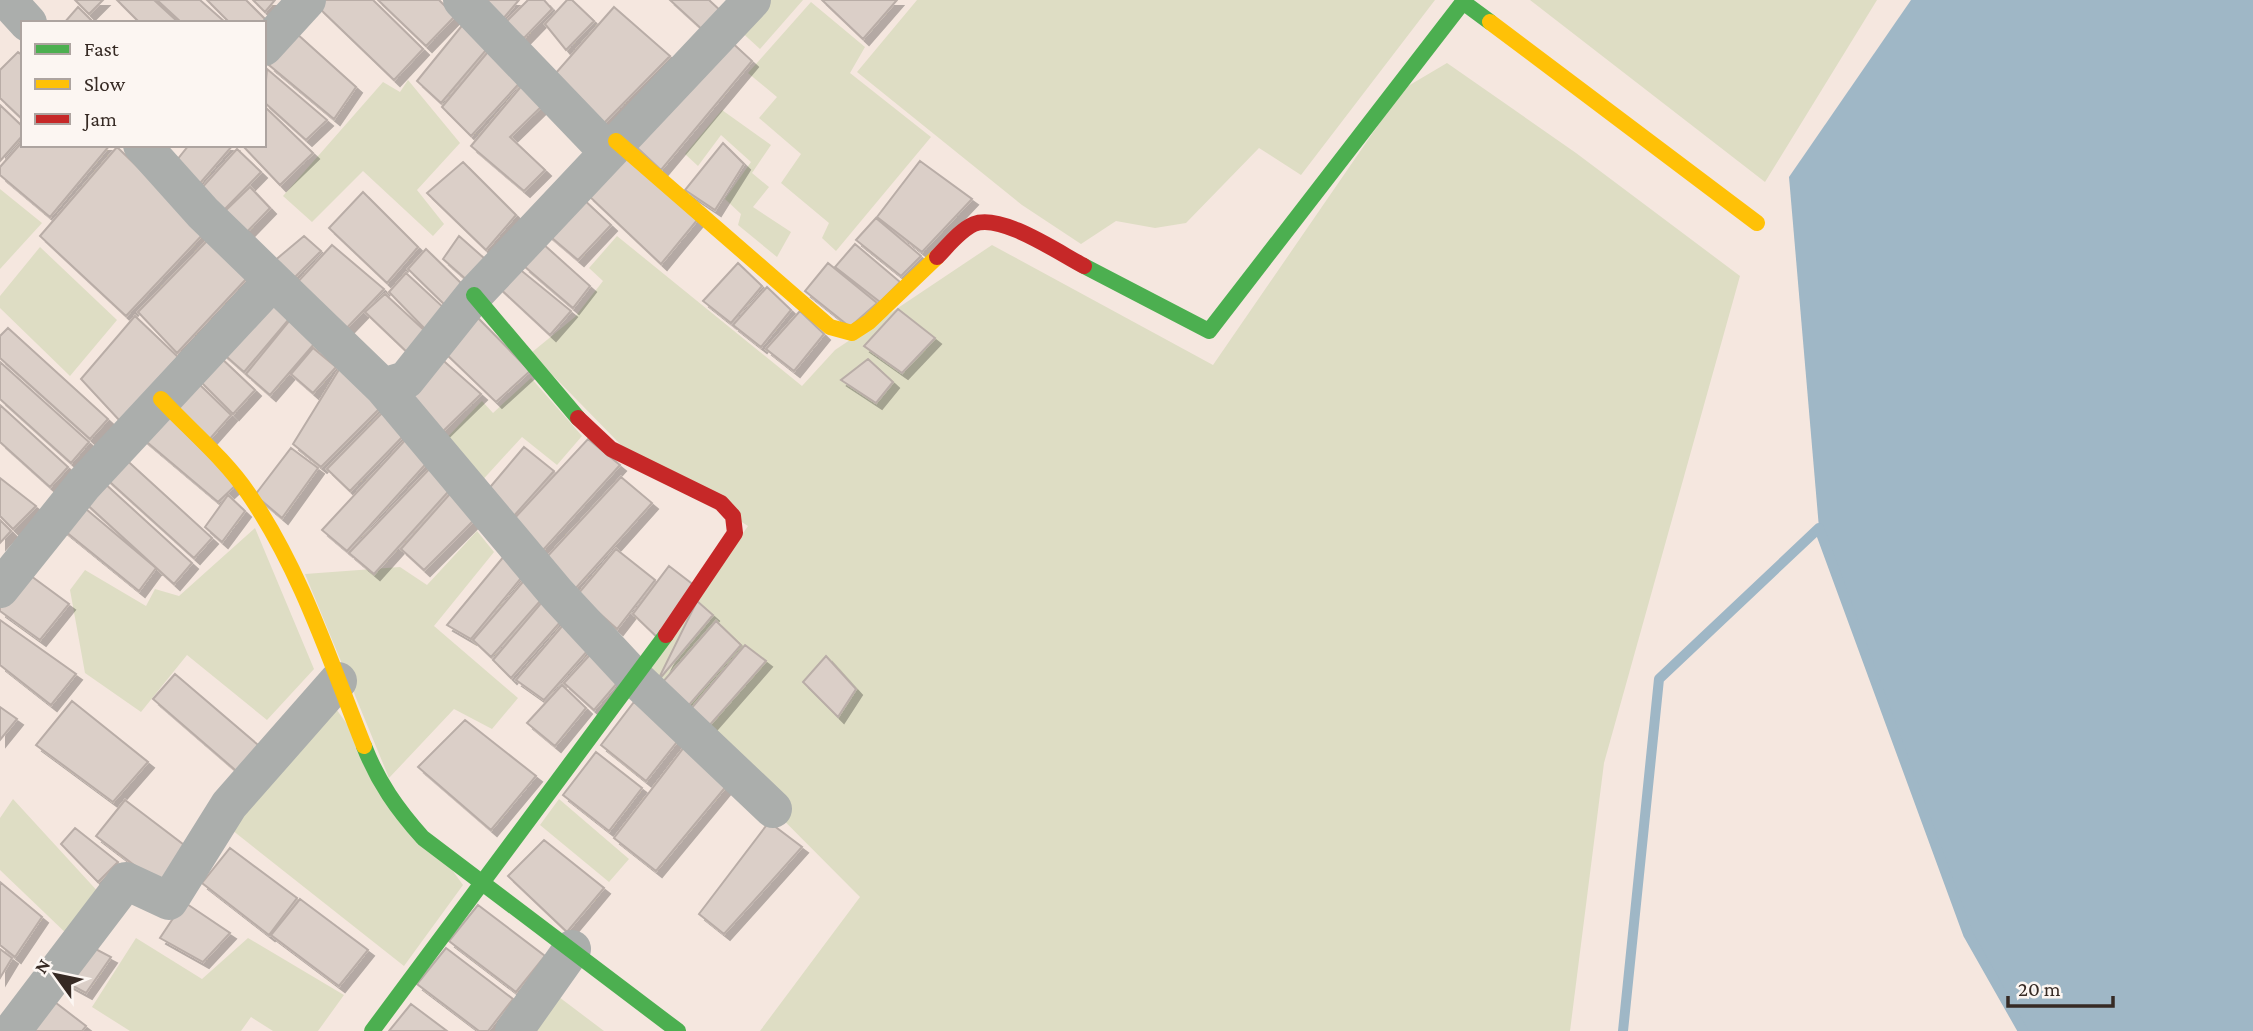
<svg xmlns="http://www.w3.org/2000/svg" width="2253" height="1031" viewBox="0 0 2253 1031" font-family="'Crimson Pro',serif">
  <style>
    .green { fill: #deddc4 }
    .water { fill: #9fb7c6 }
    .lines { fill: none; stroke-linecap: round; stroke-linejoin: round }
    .stream { stroke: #9fb7c6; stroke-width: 10 }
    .building { fill: #dbcfc8; stroke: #b9ada7; stroke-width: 2; filter: url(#shadow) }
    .street { stroke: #abaeac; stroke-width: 38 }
    .fast { stroke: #4caf50; stroke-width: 16 }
    .slow { stroke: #ffc107; stroke-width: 16 }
    .jam { stroke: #c62828; stroke-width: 16 }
  </style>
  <defs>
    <filter id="shadow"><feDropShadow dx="6" dy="6" stdDeviation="0" flood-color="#0004"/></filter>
  </defs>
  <rect width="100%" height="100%" fill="#f5e7df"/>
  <path class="green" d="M762,0H803L760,49L737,28Z
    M917,0H1435L1301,175L1259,148L1186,223L1155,228L1116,221L1081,244L1022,205L857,72Z
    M1530,0H1877L1765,182Z
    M811,2L865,47L850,73L931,137L836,251L822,238L829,223L781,183L801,154L759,118L777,97L748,73Z
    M1447,63L1576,153L1740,276L1604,763L1570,1031H760L860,897L642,678L748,526L621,445L531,353L575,317L603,281L589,268L617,236L802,386L835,350L992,245L1213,365L1403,89Z
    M408,80L460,143L417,190L444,224L433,236L363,171L312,222L283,196L383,82L400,92Z
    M722,110L771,145L752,173L769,187L753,207L791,232L777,257L738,225L741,214L725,199L751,162L721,135L698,166L685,154Z
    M0,189L42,223L0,269Z
    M40,247L117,320L70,376L0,308V296Z
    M531,378L582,436L557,465L522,437L478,485L440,445L482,401L493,413Z
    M255,528L314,669L267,720L187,655L141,712L85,673L70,590L85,570L146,606L155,589L179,596Z
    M477,531L494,552L434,626L518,698L492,729L454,709L389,778L305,574L400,567L427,585Z
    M334,706L463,885L404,966L232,830Z
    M13,799L101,895L70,937L0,870V818Z
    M559,799L629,859L609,882L540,825Z
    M136,938L202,979L248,938L344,995L318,1031H273L251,1017L241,1031H130L92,1007Z
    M555,994L604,1031H528Z"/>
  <path class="water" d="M1911,0H2253V1031H2023L1968,934L1819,528L1789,177Z"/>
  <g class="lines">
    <path class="stream" d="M1623,1031L1659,679L1819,528L1968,934L2023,1031"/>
  </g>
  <path class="building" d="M75,0H103L89,14Z
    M117,0H154L179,23H140Z
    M157,0H200L226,23H182Z
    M207,0H246L272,26L230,23Z
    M253,0H275L265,12Z
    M324,0H373L423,49L394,80L318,7Z
    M378,0H439L455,16L426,46Z
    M483,0H519L502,20Z
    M528,0H544L552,9L524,38L505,23Z
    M567,0H572L594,21L566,50L545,24Z
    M670,0H709L725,15L706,33Z
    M822,0H897L863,39Z
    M78,7L94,23H64Z
    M614,7L670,56L603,124L555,74Z
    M465,22L492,43L441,103L417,81Z
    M296,33L356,87L334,119L269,65Z
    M727,38L752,61L661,170L630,141Z
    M492,47L525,77L471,136L442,107Z
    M18,52L23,56V120L0,98V70Z
    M267,69L327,120L306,140L264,102Z
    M524,83L546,102L510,137L545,170L524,191L471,146Z
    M0,105L23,127V135L0,161Z
    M264,106L313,153L280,185L242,145H264Z
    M23,141V145H110L50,217L0,175V167Z
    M723,143L744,164L715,210L685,190Z
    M189,145H233L195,189L173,165Z
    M117,147L205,232L126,316L40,236Z
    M237,149L261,172L219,215L199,191Z
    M624,155L698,219L661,264L588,195Z
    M920,161L972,199L922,252L877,217Z
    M463,162L516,215L486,250L427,193Z
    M250,187L270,208L242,237L222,214Z
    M363,192L418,247L387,283L329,228Z
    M581,197L611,225L578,260L545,232Z
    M876,218L921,256L901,276L856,240Z
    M304,236L321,251L292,280L273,262Z
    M459,236L485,259L468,281L443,259Z
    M207,241L247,278L177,353L138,312Z
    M542,243L590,286L573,308L524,266Z
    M855,244L900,282L880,302L835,267Z
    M332,245L384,289L339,336L294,286Z
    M426,249L464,286L447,307L408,269Z
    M512,263L571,311L550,335L494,283Z
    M738,263L762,286L731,323L703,301Z
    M828,263L877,303L850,327L805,291Z
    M406,273L445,309L427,331L389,292Z
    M767,287L791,310L761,347L733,325Z
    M267,291L295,312L244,372L219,350Z
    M385,294L426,332L409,354L365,312Z
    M898,309L935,338L902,373L864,346Z
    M800,311L824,334L794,371L766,349Z
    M473,313L530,371L496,402L442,350Z
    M294,315L321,336L270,395L246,374Z
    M135,316L178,357L120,421L81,379Z
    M8,328L108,419L90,439L0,358V336Z
    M313,348L336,367L313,393L291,374Z
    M437,355L481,394L435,439L398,397Z
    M220,357L255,390L233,414L199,380Z
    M868,359L893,382L876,403L841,380Z
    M0,362L89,442L71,463L0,399Z
    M340,368L384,404L321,467L293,444Z
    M198,383L231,415L208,441L175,406Z
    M0,405L68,467L50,487L0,442Z
    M162,410L237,484L218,502L135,432Z
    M382,413L406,433L350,491L327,469Z
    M409,436L432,457L347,551L322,530Z
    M588,439L620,465L543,550L512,521Z
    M524,447L554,471L512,518L486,492Z
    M291,448L318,468L282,518L255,495Z
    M121,455L212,538L194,558L100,473Z
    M436,462L456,483L374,574L349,553Z
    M621,477L652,503L575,589L545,559Z
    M0,478L36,506L13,529L0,516Z
    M102,481L192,563L174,584L81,499Z
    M457,486L481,513L424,570L401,549Z
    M228,495L245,511L222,542L205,527Z
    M80,504L156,568L139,591L60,527Z
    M0,520L11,531L0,543Z
    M616,549L655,580L617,629L578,594Z
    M505,555L526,572L471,639L447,625Z
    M669,566L695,586L660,640L633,614Z
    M27,573L69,604L40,640L0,611V605Z
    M528,576L548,592L491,657L473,640Z
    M548,595L569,612L511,678L493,660Z
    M697,601L713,615L657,682Z
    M570,617L596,641L544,700L516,680Z
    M0,620L76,674L51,705L0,665Z
    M716,621L741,645L689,705L661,684Z
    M599,645L624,675L594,710L564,683Z
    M745,645L766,661L708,727L690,710Z
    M826,656L856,689L838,717L803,682Z
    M175,674L264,750L241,775L153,699Z
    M562,685L586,708L555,746L527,723Z
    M72,701L148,762L113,802L36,745Z
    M634,702L680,738L646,781L601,745Z
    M0,707L17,719L0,740Z
    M465,720L536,776L491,830L418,767Z
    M685,746L728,784L656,871L614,838Z
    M596,752L642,788L609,831L563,795Z
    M125,800L192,851L163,887L96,836Z
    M769,822L802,847L724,934L699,914Z
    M75,828L118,862L98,882L61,844Z
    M544,840L604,888L567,932L508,876Z
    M230,848L297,898L269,935L202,883Z
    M0,882L42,917L15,957L0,945Z
    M300,899L368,950L339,986L271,935Z
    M184,902L230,933L203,962L160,938Z
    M478,905L545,956L516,992L449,941Z
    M86,944L111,957L86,993L62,980Z
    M446,948L513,999L488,1031H479L417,984Z
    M0,949L12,958L0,978Z
    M47,996L86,1026L82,1031H21Z
    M411,1004L447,1031H389Z"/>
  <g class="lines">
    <path class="street" d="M7,0L28,23
      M462,0L607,151
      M264,47L307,0
      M142,145L203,213L383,387L557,594L636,679L773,809
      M383,387L406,380L474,295L752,0
      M0,589L84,484L272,282
      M12,1031L126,881L169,901L229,805L338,681
      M514,1031L572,949"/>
    <path class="fast" d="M1084,266L1209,331L1463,2L1490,22
      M474,295L578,418
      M364,746C378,782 397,809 423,838L678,1031
      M372,1031L666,635"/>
    <path class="slow" d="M1490,22L1757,223
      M616,141L830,327L852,333L869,322L937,257
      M161,399C189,429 225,459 248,493C301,570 330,661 364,746"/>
    <path class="jam" d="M937,257C947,247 960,230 974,224C1001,213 1059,253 1084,266
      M578,418L611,449L721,503L733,516L735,533L666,635"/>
  </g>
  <rect x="21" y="21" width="245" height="126" fill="#fcf6f2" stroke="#ada4a0" stroke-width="2"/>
  <rect x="35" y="44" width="35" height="10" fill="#4caf50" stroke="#ada4a0" stroke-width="2"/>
  <text x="84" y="56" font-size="21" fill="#362a24">Fast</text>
  <rect x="35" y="79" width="35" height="10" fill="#ffc107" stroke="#ada4a0" stroke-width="2"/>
  <text x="84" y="91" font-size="21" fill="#362a24">Slow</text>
  <rect x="35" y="114" width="35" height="10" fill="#c62828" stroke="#ada4a0" stroke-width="2"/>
  <text x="84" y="126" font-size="21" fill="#362a24">Jam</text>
  <g transform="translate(56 975) rotate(303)" stroke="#fcf6f2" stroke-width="5" paint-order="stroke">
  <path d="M0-5L12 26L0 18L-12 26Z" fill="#362a24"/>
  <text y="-10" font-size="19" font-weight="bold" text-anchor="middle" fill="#362a24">N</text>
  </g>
  <path d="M2008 996v10h105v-10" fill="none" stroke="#362a24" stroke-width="3.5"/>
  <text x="2018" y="996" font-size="21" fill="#362a24" stroke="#fcf6f2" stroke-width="5" paint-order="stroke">20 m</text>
</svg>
